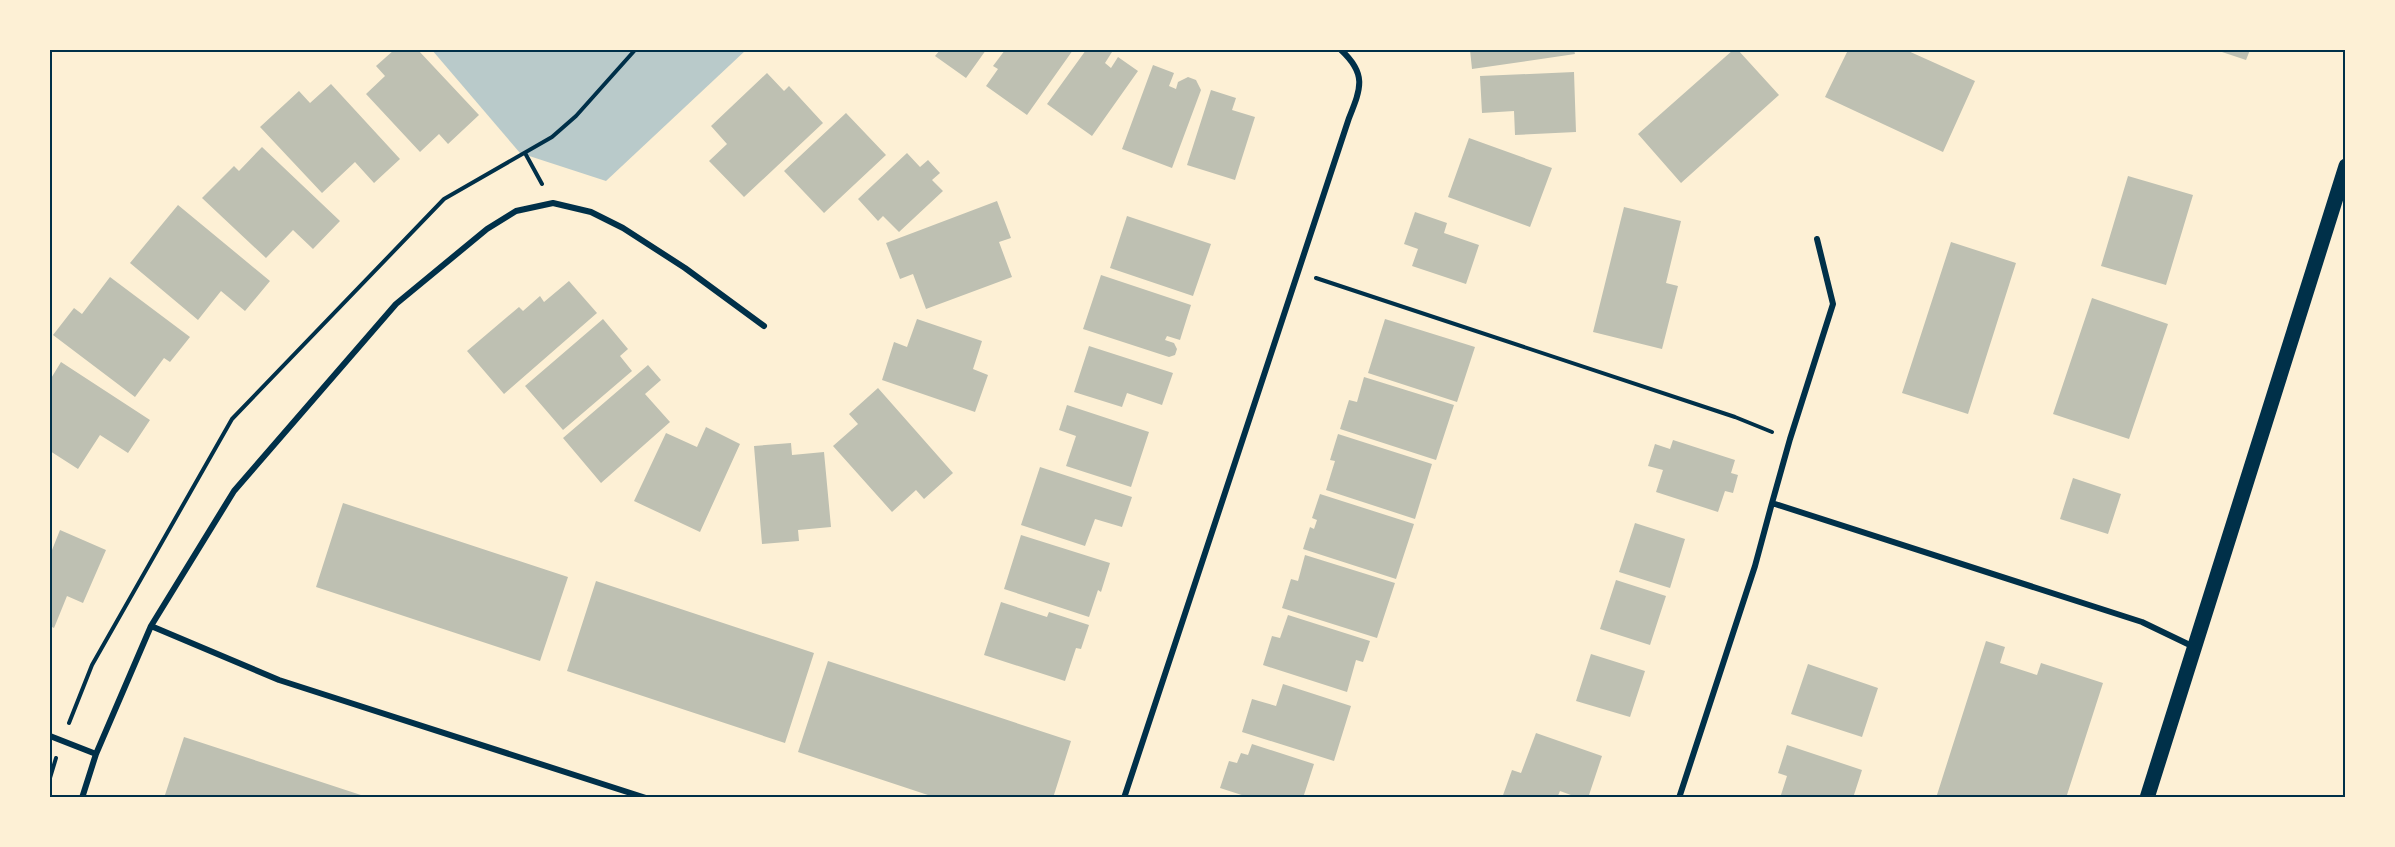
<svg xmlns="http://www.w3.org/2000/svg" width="2395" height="847" viewBox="0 0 2395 847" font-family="'Varela Round',sans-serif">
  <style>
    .green { fill: #b9caca }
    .building { fill: #bec0b2 }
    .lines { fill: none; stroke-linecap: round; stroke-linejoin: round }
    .path { stroke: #003049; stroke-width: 4 }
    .minor { stroke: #003049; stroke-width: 6 }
    .primary { stroke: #003049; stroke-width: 15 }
    .neatline { fill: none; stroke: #003049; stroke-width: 2 }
  </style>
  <rect width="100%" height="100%" fill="#fdf0d5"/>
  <path class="green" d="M432,50H746L606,181L520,153Z"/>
  <path class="building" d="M394,50H418L479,115L448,144L439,134L420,152L366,94L385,76L376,66Z
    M940,50H986L966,78L935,56Z
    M1005,50H1073L1027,115L986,86L998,69L993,66Z
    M1086,50H1108L1112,52L1105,63L1111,68L1118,57L1138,71L1092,136L1047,104Z
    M1470,50H1574L1575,54L1472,69Z
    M1733,50H1738L1779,95L1681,183L1638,134Z
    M1848,50H1906L1975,81L1943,152L1825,97Z
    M2216,50H2250L2246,60Z
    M1153,65L1174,73L1169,86L1176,89L1178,82L1188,77L1196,80L1201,90L1172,168L1122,149Z
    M1574,72L1576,132L1515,135L1514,111L1482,113L1480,76Z
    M767,73L784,91L789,86L823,123L744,197L709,161L727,144L711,126Z
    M331,84L400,159L374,183L355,162L322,193L260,127L299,91L310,103Z
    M1211,90L1236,98L1232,110L1255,117L1235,180L1187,165Z
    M846,113L886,155L824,213L784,171Z
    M1469,138L1552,168L1530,227L1448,197Z
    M262,147L340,221L313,249L293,230L266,258L202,198L234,166L239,171Z
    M907,153L920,167L928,160L940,173L932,180L943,191L899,232L883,216L878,221L858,199Z
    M2128,176L2193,195L2166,285L2101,266Z
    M997,201L1011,238L999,242L1012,277L926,309L913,274L900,279L886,243Z
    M178,205L270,281L245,311L221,291L198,320L130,263Z
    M1624,207L1681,221L1666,283L1678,286L1662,349L1593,332Z
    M1415,212L1447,223L1444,233L1479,245L1466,284L1412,266L1418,249L1404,244Z
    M1127,216L1211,244L1193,296L1110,268Z
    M1951,242L2016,263L1968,414L1902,393Z
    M1101,275L1191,305L1180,340L1167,336L1165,340L1174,343L1177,349L1175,355L1169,357L1083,329Z
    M110,277L190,337L170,362L164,358L135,397L53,335L74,308L82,314Z
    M569,281L597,313L504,394L467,351L519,307L523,311L540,296L544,302Z
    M2092,298L2168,324L2129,439L2053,414Z
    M603,319L628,349L620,356L632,371L563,430L525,386Z
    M917,319L982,341L973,369L988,375L975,412L882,380L894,342L907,347Z
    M1385,319L1475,347L1457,402L1368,373Z
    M1089,346L1173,373L1162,405L1127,393L1122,407L1074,392Z
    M61,362L150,420L128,453L100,435L78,469L50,451V380Z
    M648,365L661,380L645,394L670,422L601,483L563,438Z
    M1364,377L1454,405L1436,460L1340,429L1349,400L1357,402Z
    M878,388L953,473L924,499L916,490L892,512L833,446L858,424L849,414Z
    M1067,405L1149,432L1131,487L1066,466L1076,436L1059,430Z
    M706,427L740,444L700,532L634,501L666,433L697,447Z
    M1338,434L1432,464L1415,519L1326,490L1335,461L1330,460Z
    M1673,440L1735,460L1731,473L1738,475L1733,493L1725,491L1718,512L1656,492L1663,470L1648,466L1655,444L1670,449Z
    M791,443L792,455L824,452L831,527L798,530L799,541L762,544L754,446Z
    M1040,467L1132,497L1122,527L1095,519L1085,546L1021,525Z
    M2073,478L2121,494L2108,534L2060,519Z
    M1320,494L1414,524L1396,579L1303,549L1310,527L1314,529L1317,520L1312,518Z
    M343,503L568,577L540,661L316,587Z
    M1635,523L1685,539L1670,588L1619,572Z
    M60,530L106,550L83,603L67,596L54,628L50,626V555Z
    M1021,535L1110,563L1101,592L1098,590L1089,617L1004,589Z
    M1305,555L1395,583L1377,638L1282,608L1291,579L1298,581Z
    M1616,580L1666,596L1650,645L1600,629Z
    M596,581L814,653L785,743L567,671Z
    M1001,602L1047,617L1049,612L1089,625L1081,649L1076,648L1065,681L984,655Z
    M1288,615L1370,641L1363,662L1356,660L1347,692L1263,665L1272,636L1280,638Z
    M1986,641L2005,647L2000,663L2037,675L2041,663L2103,683L2066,798H1936Z
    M1591,654L1645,671L1630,717L1576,701Z
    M828,661L1071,741L1053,798H937L798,752Z
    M1808,664L1878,688L1862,737L1791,714Z
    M1283,684L1351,706L1334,761L1242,732L1252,699L1276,706Z
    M1536,733L1602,756L1588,798H1579L1560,791L1557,798H1502L1512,770L1521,773Z
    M184,737L367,797V798H164Z
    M1252,744L1314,764L1303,798H1251L1220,788L1229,761L1237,763L1241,753L1248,755Z
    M1787,745L1862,770L1853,798H1780L1787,776L1778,773Z"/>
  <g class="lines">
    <path class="path" d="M525,153L542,184
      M1316,278L1735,417L1772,432
      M69,723L92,665L232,419L444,199L552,137L576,116L635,50
      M50,778L56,758"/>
    <path class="minor" d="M1772,503L1790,439L1833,304L1817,239
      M151,626L279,680L646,798
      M50,736L96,754
      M82,798L96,754L151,626L234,491L396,304L487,229L516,211L553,203L591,212L623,228L685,268L764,326
      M1124,798L1349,118C1361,88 1367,74 1341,50
      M1679,798L1755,566L1772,503L2142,622L2194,647"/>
    <path class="primary" d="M2147,798L2346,166"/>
  </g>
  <rect width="2395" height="847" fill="none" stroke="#fdf0d5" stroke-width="102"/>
  <rect x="51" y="51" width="2293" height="745" class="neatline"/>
</svg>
